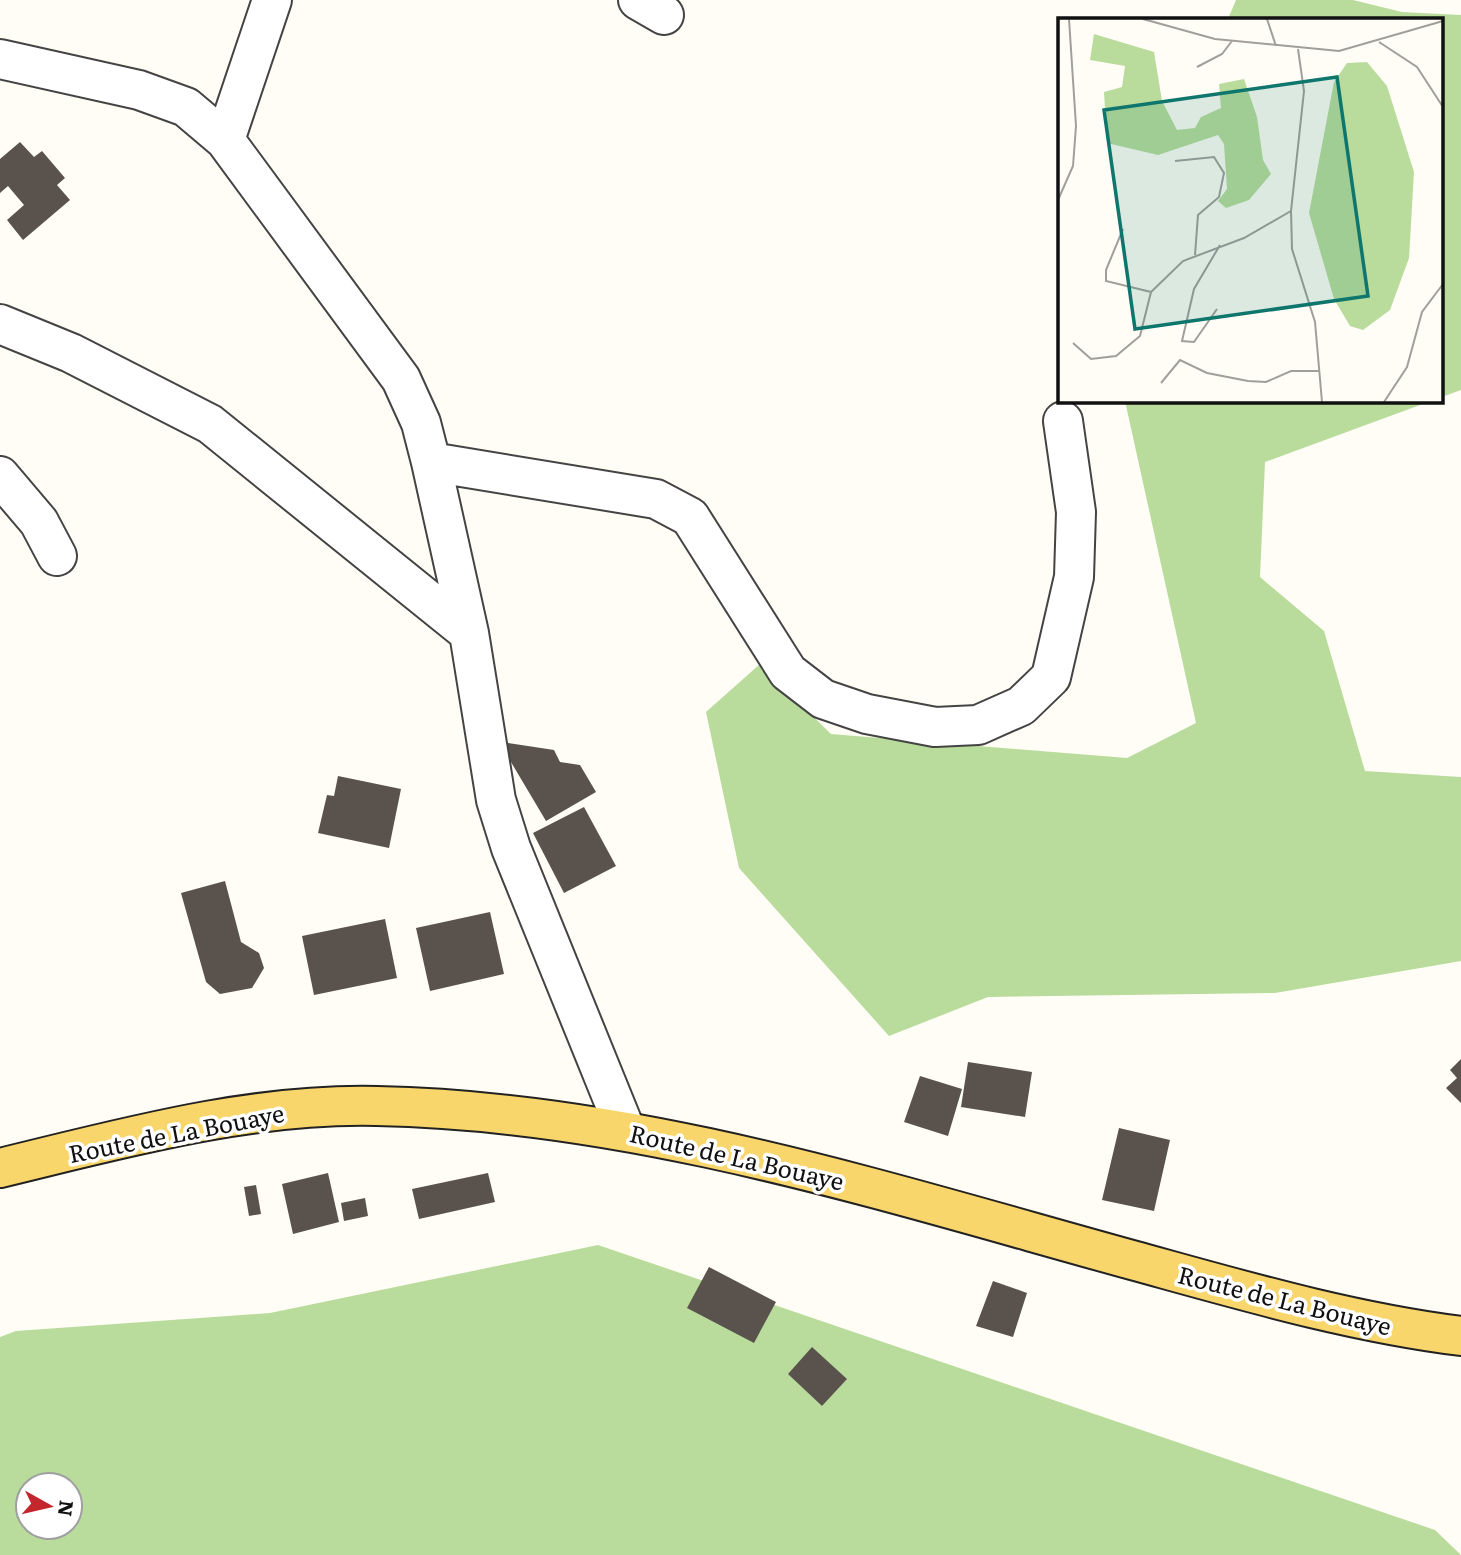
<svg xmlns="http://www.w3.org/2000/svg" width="1461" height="1555" viewBox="0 0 1461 1555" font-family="Literata,serif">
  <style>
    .forest { fill: #b9dc9c; fill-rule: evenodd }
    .building { fill: #5a524d }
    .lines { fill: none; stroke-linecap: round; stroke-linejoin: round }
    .minor-casing { stroke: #444; stroke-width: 42 }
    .major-casing { stroke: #222; stroke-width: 42 }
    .minor { stroke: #fff; stroke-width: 38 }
    .major { stroke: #f9d66b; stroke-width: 38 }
    .labels { text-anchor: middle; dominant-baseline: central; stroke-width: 7; stroke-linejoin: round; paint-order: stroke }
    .street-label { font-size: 24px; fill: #111; stroke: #fff }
    .inset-road { fill: none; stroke: #a09f9a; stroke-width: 2 }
    .view { fill: #0f766e; fill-opacity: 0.15; stroke: #0f766e; stroke-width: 3.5 }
    .inset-edge { fill: none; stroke: #111; stroke-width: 3.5 }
  </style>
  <rect width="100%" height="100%" fill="#fffdf5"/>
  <path class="forest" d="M1236,0H1353L1402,12L1461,15V390L1442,397V19H1228Z
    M1125,401H1431L1265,462L1260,577L1324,631L1365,771L1461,777V961L1275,993L988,997L889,1036L739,868L706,712L760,664L831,734L1127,758L1196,723Z
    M598,1245L1435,1530L1461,1555H0V1337L16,1331L270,1313ZM28,1485H70V1527H28Z"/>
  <path class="building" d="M20,142L34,157L42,151L65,178L57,185L70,200L23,240L7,220L24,205L8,186L0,193V159Z
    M508,743L554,750L560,762L580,765L596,792L546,821L505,752Z
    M338,776L401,789L389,848L318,833L327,795L334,796Z
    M584,807L616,866L564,893L533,833Z
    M225,881L241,942L259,953L264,968L252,988L220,994L206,982L181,893Z
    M490,912L504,974L430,991L416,928Z
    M385,919L397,978L314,995L302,936Z
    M1461,1059V1103L1446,1088L1457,1078L1450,1070Z
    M968,1062L1032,1072L1025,1117L961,1107Z
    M920,1076L962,1089L948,1136L904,1122Z
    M1119,1128L1170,1140L1154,1211L1102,1200Z
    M328,1173L339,1222L293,1234L282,1184Z
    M488,1173L495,1202L419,1219L412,1189Z
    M256,1185L261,1214L249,1216L244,1187Z
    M365,1198L368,1216L344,1221L341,1203Z
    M709,1267L776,1302L754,1343L687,1308Z
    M993,1281L1027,1293L1013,1337L976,1326Z
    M812,1347L847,1379L822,1406L788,1374Z"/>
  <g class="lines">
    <g class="minor-casing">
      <path id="minor" d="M638,0L664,15
        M0,59L139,90L186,107L225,140L401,379L421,423L431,462L469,633L496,800L511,848L625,1129
        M225,140L272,0
        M0,324L71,353L210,424L469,633
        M431,462L656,499L690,517L788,672L823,699L867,714L935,727L978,725L1021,706L1051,677L1074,577L1076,512L1063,421
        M0,476L39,522L57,556"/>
    </g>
    <g class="major-casing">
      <path id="major" d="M0,1168C124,1138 249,1103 377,1106C636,1111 885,1192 1132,1260C1241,1290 1349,1322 1461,1336"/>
    </g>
    <use href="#minor" class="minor"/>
    <use href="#major" class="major"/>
  </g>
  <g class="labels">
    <g class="street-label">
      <text transform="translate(176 1132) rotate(-11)">Route de La Bouaye</text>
      <text transform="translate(737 1156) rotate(13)">Route de La Bouaye</text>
      <text transform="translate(1285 1299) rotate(14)">Route de La Bouaye</text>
    </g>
  </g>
  <g transform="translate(1058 18)">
    <rect width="385" height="385" fill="#fffdf5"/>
    <path d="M36,16L96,34L104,83L119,112L137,110L143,99L163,90L161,66L186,61L199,99L205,142L213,156L191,182L168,190L160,183L169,171L166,126L160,117L100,137L49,125L46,74L64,69L67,48L32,42ZM309,44L329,68L356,154L351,240L332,292L305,312L292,308L276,281L251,195L276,64L289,45Z" fill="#b9dc9c"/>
    <path class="inset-road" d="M85,1L157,21L281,33L385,3M209,1L218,28M321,24L359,49L385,89M240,31L246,73L233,193L234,231L257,304L264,384M139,49L164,36L174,23M117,143L156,139L166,155L161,179L140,197L137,237M0,182L15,148L18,108L11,1M65,211L48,252V263L93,274M159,291L136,324L124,323L136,271L162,227M15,325L33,341L58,338L82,318L93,274L125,243L186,220L233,193M103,365L122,342L149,355L190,363L208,364L233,353H261M326,384L349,349L364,294L385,266"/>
    <path class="view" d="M279,59L310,278L77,311L46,92Z"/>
    <rect width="385" height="385" class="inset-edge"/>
  </g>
  <g transform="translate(49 1506) rotate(98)"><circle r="33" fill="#ffffff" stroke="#a0a0a0" stroke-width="2"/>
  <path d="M0-5L12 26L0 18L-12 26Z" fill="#c4262e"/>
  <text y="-10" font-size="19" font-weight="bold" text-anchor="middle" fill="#111111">N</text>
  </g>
</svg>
